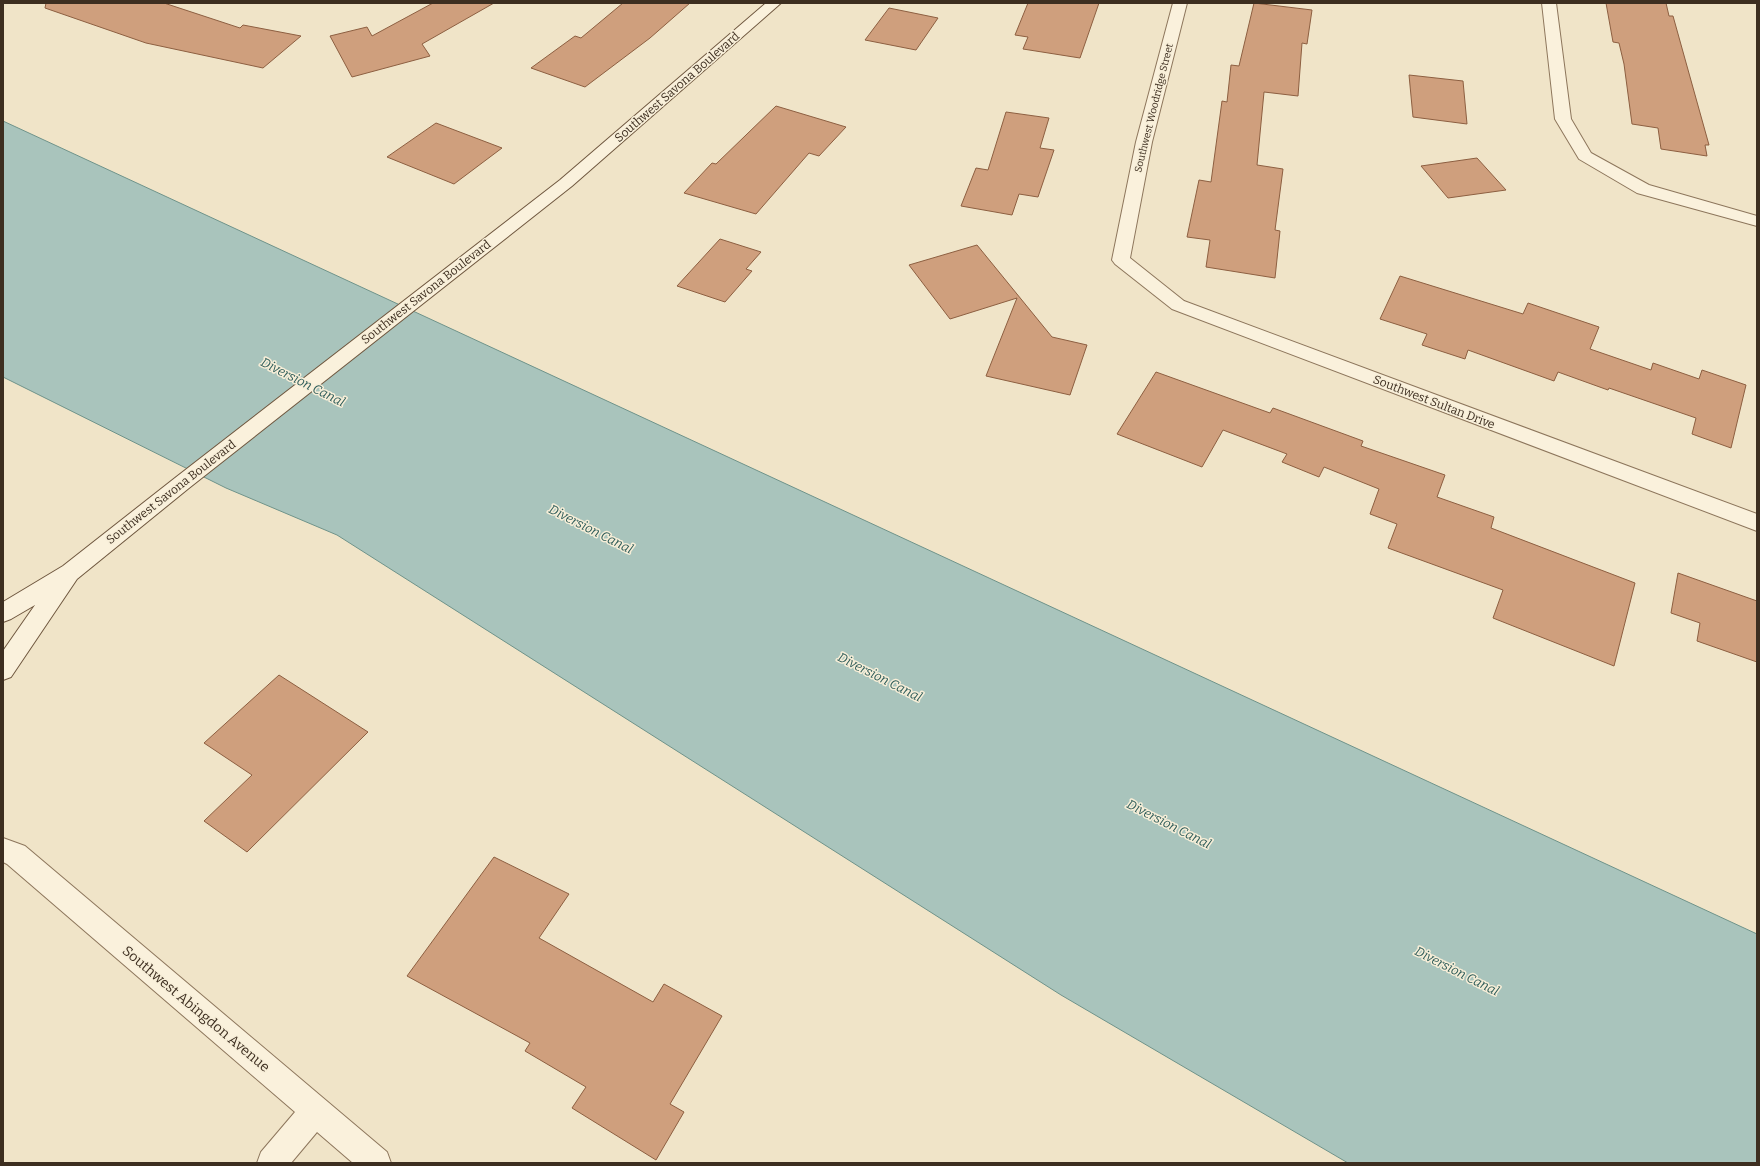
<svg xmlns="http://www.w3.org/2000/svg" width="1760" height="1166" viewBox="0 0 1760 1166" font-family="Bitter,serif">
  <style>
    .water { fill: #a9c4bc; stroke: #6f938a }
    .building { fill: #cf9f7d; stroke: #8d5f41 }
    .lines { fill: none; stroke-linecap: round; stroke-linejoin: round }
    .street-casing { stroke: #8d765c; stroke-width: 2 }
    .secondary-casing { stroke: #6f573f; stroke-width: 2 }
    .street { fill: #faf1dc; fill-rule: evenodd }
    .secondary { fill: #faf1dc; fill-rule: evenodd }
    .labels { text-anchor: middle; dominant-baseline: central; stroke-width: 3; stroke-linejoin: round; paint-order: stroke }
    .far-street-label { font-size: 10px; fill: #3d2e20; stroke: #f7eed8 }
    .street-label { font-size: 12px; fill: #3d2e20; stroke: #f7eed8 }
    .water-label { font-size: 13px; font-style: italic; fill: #2f5d5a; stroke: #f7eed8 }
    .near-street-label { font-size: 14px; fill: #3d2e20; stroke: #f7eed8 }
  </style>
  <rect width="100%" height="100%" fill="#f0e4c8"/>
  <path class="water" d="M3,121L1757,934V1163H1348L1061,995L337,535L226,488L3,377Z"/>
  <path class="building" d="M46,3H164L240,28L243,25L301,36L263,68L146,43L45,8Z
    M433,3H494L422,44L430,56L352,77L330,36L367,27L372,36Z
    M623,3H690L650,38L585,87L531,68L575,36L581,38Z
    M1028,3H1099L1080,58L1023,49L1028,37L1015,35Z
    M1254,3L1312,10L1307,44L1302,43L1298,96L1264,92L1257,165L1283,169L1275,230L1280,231L1275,278L1206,267L1210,240L1187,237L1199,180L1211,182L1222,101L1227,102L1231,65L1239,66Z
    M1606,3H1666L1669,16H1673L1709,145H1705L1707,156L1661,149L1658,128L1632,124L1624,64L1619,43L1613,42Z
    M889,8L938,18L916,50L865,40Z
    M1409,75L1463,81L1467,124L1413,117Z
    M776,106L846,127L819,156L809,153L756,214L684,193L712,163L716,164Z
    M1006,112L1049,118L1040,148L1054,150L1038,197L1019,194L1012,215L961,206L976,168L988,170Z
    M436,123L502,148L454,184L387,157Z
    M1477,158L1506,190L1448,198L1421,166Z
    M720,239L761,252L746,269L752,271L725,302L677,286Z
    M977,245L1052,337L1087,345L1070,395L986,376L1017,298L950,319L909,265Z
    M1400,276L1523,314L1528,303L1599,327L1590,349L1651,370L1653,363L1699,379L1702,370L1746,385L1731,448L1692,434L1696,418L1609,388L1608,390L1558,372L1554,381L1468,350L1465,359L1422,345L1427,334L1380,319Z
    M1156,372L1270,413L1273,408L1363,441L1361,446L1445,475L1437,497L1494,517L1491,528L1635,583L1614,666L1493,618L1503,590L1388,548L1397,524L1370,514L1379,489L1324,467L1319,477L1282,462L1287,454L1223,430L1202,467L1117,434Z
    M1678,573L1757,601V662L1697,641L1700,623L1671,613Z
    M279,675L368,732L247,852L204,821L252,775L204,743Z
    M494,857L569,894L539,938L653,1002L664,984L722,1016L670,1104L684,1112L656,1160L572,1108L586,1087L525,1051L530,1043L407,976Z"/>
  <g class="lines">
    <g class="street-casing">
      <path id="street" d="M1173,3H1187L1152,142L1130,258L1184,301L1757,514V531L1172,309L1115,264L1112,260L1136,142Z
        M1542,3H1556L1571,119L1591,153L1649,185L1757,216V226L1637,193L1579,159L1555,119Z
        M3,838L25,846L387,1152L391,1163H353L317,1132L291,1163H257L261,1152L295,1112L7,864L3,862Z"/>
    </g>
    <g class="secondary-casing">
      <path id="secondary" d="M766,3H781L572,186L189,488L77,579L11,677L3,680V651L35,605L11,619L3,622V602L63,566L175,478L560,180Z"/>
    </g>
    <use href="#street" class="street"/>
    <use href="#secondary" class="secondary"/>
  </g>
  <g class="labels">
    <g class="far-street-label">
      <text transform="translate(1154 108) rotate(-76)">Southwest Woodridge Street</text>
    </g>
    <g class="street-label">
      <text transform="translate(677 87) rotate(-41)">Southwest Savona Boulevard</text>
      <text transform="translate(426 292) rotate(-38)">Southwest Savona Boulevard</text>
      <text transform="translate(1434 402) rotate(21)">Southwest Sultan Drive</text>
      <text transform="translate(171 492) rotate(-38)">Southwest Savona Boulevard</text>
    </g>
    <g class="water-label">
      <text transform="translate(303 382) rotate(27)">Diversion Canal</text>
      <text transform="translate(591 529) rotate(27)">Diversion Canal</text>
      <text transform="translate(880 677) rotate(27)">Diversion Canal</text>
      <text transform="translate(1169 824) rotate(27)">Diversion Canal</text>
      <text transform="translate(1457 971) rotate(27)">Diversion Canal</text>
    </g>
    <g class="near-street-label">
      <text transform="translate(196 1009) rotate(40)">Southwest Abingdon Avenue</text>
    </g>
  </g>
  <rect width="1760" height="1166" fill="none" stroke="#3d2e20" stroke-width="8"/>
</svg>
